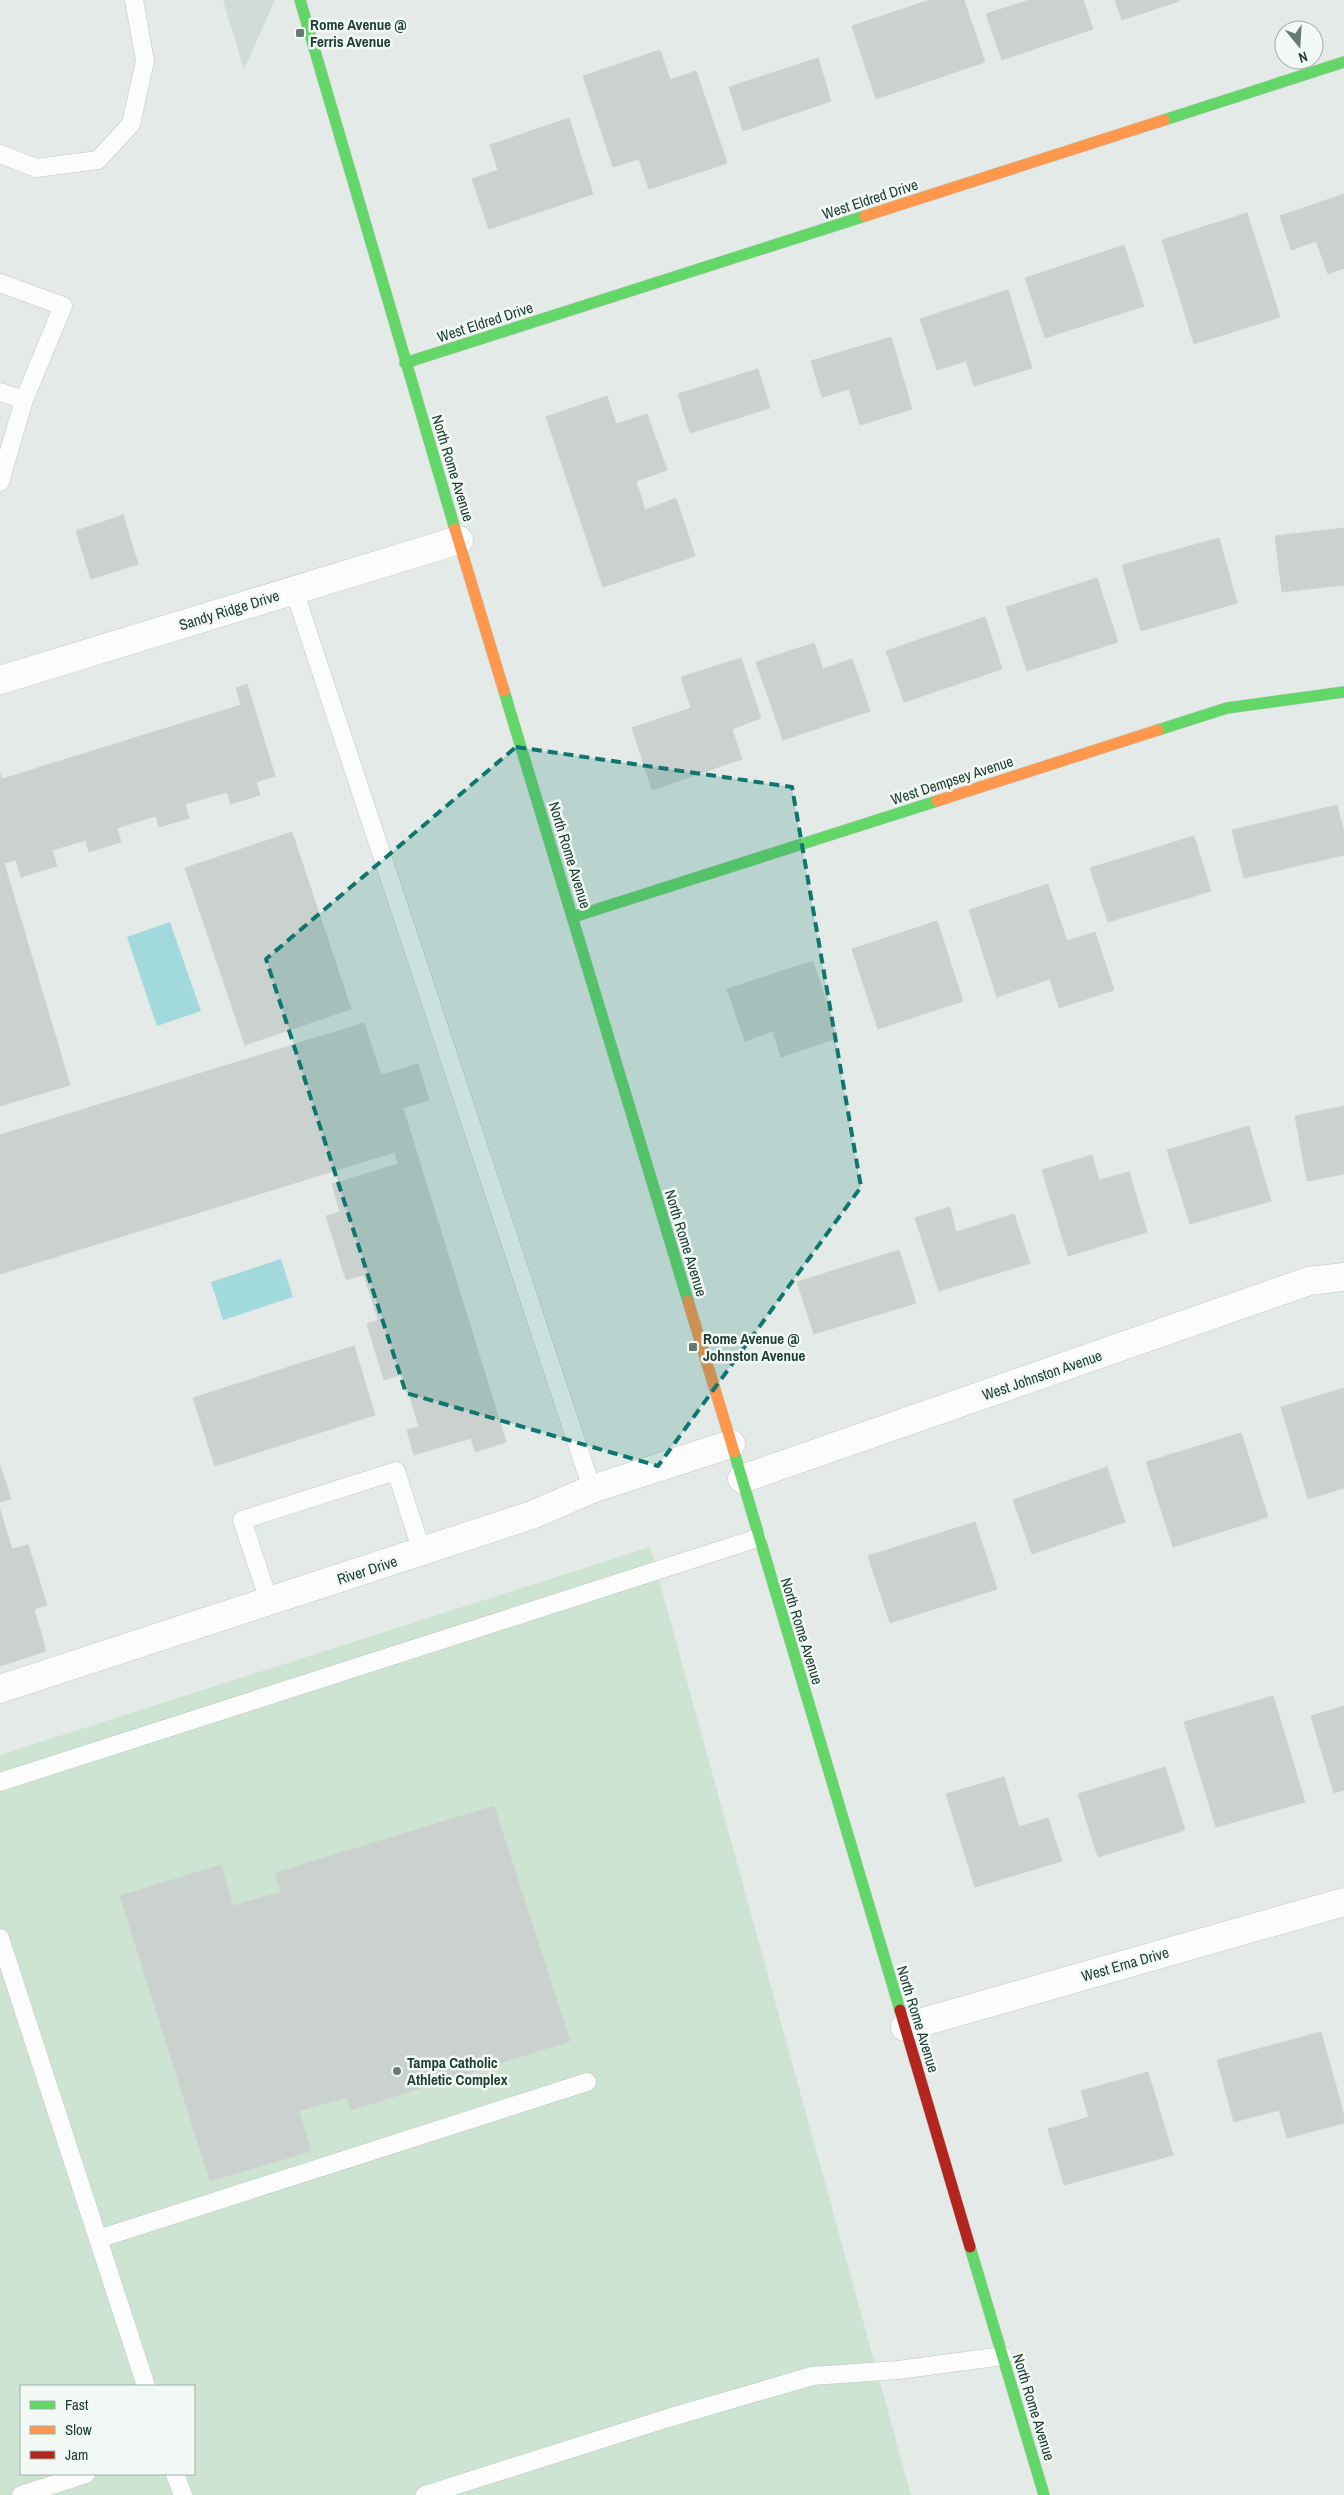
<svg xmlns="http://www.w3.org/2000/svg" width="1344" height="2495" viewBox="0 0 1344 2495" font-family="'Archivo Narrow',sans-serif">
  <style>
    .built { fill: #d1dcd6 }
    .green { fill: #cce4d1; fill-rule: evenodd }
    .water { fill: #a1d9dc }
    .building { fill: #cbd1ce; stroke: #cdd3d0 }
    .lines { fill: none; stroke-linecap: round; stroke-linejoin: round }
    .lane-casing { stroke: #c1c7c4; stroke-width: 19 }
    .street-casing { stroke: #c1c7c4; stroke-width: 29 }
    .fast-casing { stroke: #bfc8c4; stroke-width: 12 }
    .slow-casing { stroke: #bfc8c4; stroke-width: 12 }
    .jam-casing { stroke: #bfc8c4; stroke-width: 12 }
    .lane { stroke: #fbfcfb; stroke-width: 18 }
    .street { stroke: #fbfcfb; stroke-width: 28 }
    .fast { stroke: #63d668; stroke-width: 11 }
    .slow { stroke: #ff974d; stroke-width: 11 }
    .jam { stroke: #b3261e; stroke-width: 11 }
    .marked { fill: #0f766e; fill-opacity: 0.2; stroke: #0f766e; stroke-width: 4; stroke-dasharray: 10 6; stroke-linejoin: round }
    .poi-dot { fill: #657b73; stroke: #f2f9f5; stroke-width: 2 }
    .labels { text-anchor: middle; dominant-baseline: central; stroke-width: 5; stroke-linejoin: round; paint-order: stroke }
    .poi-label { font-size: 15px; font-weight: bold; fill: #203f34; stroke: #f2f9f5; text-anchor: start }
    .street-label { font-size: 15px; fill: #203f34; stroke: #f2f9f5 }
  </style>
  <rect width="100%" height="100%" fill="#e4eae7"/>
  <path class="built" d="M223,0H275L244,69Z"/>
  <path class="green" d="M650,1547L911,2495H0V1755ZM21,2386H194V2474H21Z"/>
  <path class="water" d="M170,922L201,1011L157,1026L127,937Z
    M281,1259L293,1297L223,1320L211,1282Z"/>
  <path class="building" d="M930,0H964L985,62L876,99L852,26Z
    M1029,0H1083L1093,29L1002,60L986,14Z
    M1115,0H1179V1L1122,20Z
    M660,50L670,80L696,71L727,163L649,189L639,159L613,167L583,76Z
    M818,58L831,101L743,131L729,87Z
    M569,118L593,194L489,229L472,179L498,170L490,145Z
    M1344,194V268L1328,274L1316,241L1291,250L1280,216Z
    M1247,213L1280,317L1194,344L1162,240Z
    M1124,245L1144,306L1045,338L1025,278Z
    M1008,290L1032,368L974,386L966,361L937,370L920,319Z
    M891,337L912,409L860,425L849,389L822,397L811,361Z
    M758,369L770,408L690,433L678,394Z
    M607,396L616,424L647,414L667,470L636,481L645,510L676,498L695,556L603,587L546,417Z
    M123,515L138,564L91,579L76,531Z
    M1344,528V585L1282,592L1275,536Z
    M1219,538L1237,603L1141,631L1122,565Z
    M1097,578L1118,642L1027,671L1006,607Z
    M985,617L1002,669L904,702L886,651Z
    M814,643L823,669L852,659L870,711L783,740L756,662Z
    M741,658L761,718L732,729L742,759L652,790L632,728L691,708L681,677Z
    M247,684L275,776L256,782L260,795L231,804L227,792L185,804L189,818L159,827L156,816L117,828L121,842L89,852L86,840L52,850L57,866L21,877L16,860L4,863L70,1085L0,1106V773L2,779L241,705L236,688Z
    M1337,805L1344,832V855L1244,878L1232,830Z
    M292,832L351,1009L245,1045L185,868Z
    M1194,836L1211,891L1108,922L1090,868Z
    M1048,884L1067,941L1095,932L1114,990L1059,1008L1050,979L997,997L969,910Z
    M937,921L963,1001L878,1029L852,949Z
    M813,961L838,1038L781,1057L773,1031L745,1041L727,989Z
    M364,1023L381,1075L418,1064L429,1100L403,1108L506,1442L475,1452L471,1438L414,1455L407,1430L419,1427L403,1374L384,1380L367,1324L378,1320L364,1275L346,1280L326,1216L340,1212L332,1184L398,1164L395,1152L0,1274V1135Z
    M1344,1106V1174L1307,1181L1295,1116Z
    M1249,1126L1271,1201L1190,1224L1167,1150Z
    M1092,1155L1099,1180L1129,1172L1147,1232L1068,1256L1042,1170Z
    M950,1207L956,1232L1014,1214L1030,1263L939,1291L915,1218Z
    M899,1250L916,1303L814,1334L797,1282Z
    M354,1346L375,1415L215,1466L193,1398Z
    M1344,1388V1488L1308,1499L1281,1407Z
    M1241,1433L1268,1517L1173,1547L1146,1462Z
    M0,1465L11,1499L0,1502Z
    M1107,1467L1125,1522L1032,1554L1013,1500Z
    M0,1510L12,1549L28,1545L47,1605L34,1609L46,1651L0,1666Z
    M975,1522L997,1589L890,1623L868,1556Z
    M1273,1696L1305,1802L1216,1827L1184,1722Z
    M1344,1706V1790L1334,1793L1311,1716Z
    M1165,1767L1185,1830L1098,1857L1078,1794Z
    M1004,1777L1019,1827L1048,1818L1062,1861L975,1887L946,1794Z
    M494,1806L570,2041L351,2110L347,2097L299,2111L311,2151L210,2181L120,1896L221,1865L233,1906L281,1892L275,1873Z
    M1321,2032L1344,2115V2123L1287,2138L1279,2110L1234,2122L1217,2060Z
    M1148,2072L1173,2155L1064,2185L1048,2129L1089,2117L1081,2091Z"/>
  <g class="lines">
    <g class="lane-casing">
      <path id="lane" d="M0,154L36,168L98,160L131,124L145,61L134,0
        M0,283L63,306L24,400
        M0,392L24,400L0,482
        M294,590L592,1489
        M269,1601L242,1520L396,1471L422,1552
        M0,1782L758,1538
        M0,1938L146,2386
        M98,2239L587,2082
        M175,2474L183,2495
        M21,2495L86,2474
        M425,2495L668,2418L812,2376L898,2370L1003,2356"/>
    </g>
    <g class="street-casing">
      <path id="street" d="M0,680L459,540
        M742,1479L1309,1281L1344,1277
        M0,1689L532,1515L592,1489L731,1444
        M905,2027L1344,1902"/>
    </g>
    <g class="fast-casing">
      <path id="fast" d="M300,0L455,529
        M1164,120L1344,62
        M405,363L865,216
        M504,691L688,1301
        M1158,730L1227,708L1344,692
        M573,917L937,801
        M734,1452L900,2010
        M970,2247L1044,2495"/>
    </g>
    <g class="slow-casing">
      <path id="slow" d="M865,216L1164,120
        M455,529L504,691
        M937,801L1158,730
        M688,1301L734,1452"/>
    </g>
    <g class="jam-casing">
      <path id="jam" d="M900,2010L970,2247"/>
    </g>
    <use href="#lane" class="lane"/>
    <use href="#street" class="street"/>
    <use href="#fast" class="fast"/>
    <use href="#slow" class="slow"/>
    <use href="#jam" class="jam"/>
  </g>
  <path class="marked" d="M516,747L792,787L861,1187L658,1466L406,1393L266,959Z"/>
  <g class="poi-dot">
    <rect x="295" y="28" width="10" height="10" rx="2.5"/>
    <rect x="688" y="1342" width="10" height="10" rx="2.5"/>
    <circle cx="397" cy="2071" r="5"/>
  </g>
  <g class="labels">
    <g class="poi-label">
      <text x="310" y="24">Rome Avenue @<tspan x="310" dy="17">Ferris Avenue</tspan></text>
      <text x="703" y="1338">Rome Avenue @<tspan x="703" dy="17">Johnston Avenue</tspan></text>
      <text x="407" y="2062">Tampa Catholic<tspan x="407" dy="17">Athletic Complex</tspan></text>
    </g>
    <g class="street-label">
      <text transform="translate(870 199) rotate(-18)">West Eldred Drive</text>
      <text transform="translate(485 322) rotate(-18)">West Eldred Drive</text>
      <text transform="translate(453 468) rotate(73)">North Rome Avenue</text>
      <text transform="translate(229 610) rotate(-17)">Sandy Ridge Drive</text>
      <text transform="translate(952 780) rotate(-18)">West Dempsey Avenue</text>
      <text transform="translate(570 855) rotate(73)">North Rome Avenue</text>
      <text transform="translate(686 1243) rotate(73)">North Rome Avenue</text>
      <text transform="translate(1042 1375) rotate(-19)">West Johnston Avenue</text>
      <text transform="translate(367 1570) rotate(-18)">River Drive</text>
      <text transform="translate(802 1631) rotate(73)">North Rome Avenue</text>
      <text transform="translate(1125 1964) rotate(-16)">West Erna Drive</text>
      <text transform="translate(918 2019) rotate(73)">North Rome Avenue</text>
      <text transform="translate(1034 2407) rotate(73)">North Rome Avenue</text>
    </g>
  </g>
  <rect x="20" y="2385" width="175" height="90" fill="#f2f9f5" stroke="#9eafa8"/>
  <rect x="30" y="2401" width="25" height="8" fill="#63d668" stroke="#9eafa8"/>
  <text x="65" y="2410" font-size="15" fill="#203f34">Fast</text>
  <rect x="30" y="2426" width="25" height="8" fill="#ff974d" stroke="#9eafa8"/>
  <text x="65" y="2435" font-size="15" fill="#203f34">Slow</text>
  <rect x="30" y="2451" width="25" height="8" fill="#b3261e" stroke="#9eafa8"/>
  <text x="65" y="2460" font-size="15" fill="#203f34">Jam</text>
  <g transform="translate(1299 45) rotate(162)"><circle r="24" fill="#f2f9f5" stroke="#9eafa8"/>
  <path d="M0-4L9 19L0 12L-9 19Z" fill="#657b73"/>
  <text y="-8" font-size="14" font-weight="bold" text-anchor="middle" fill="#203f34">N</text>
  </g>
</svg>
